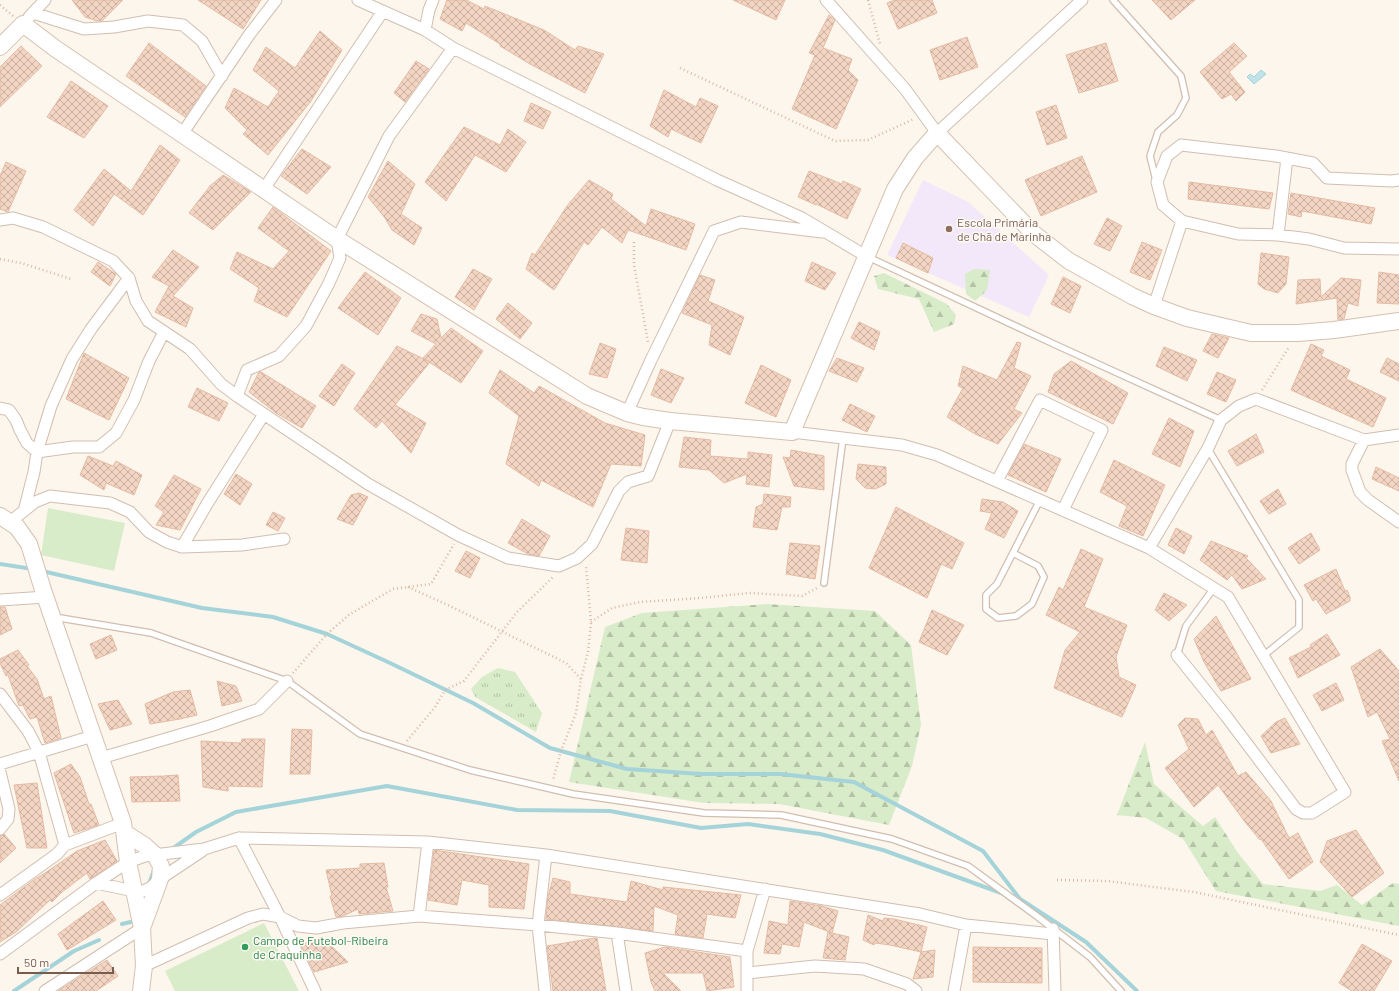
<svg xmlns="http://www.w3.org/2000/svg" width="1399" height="991" viewBox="0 0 1399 991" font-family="Barlow,sans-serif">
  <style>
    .education { fill: #f3e8fa }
    .grass { fill: url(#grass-tufts) }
    .forest { fill: url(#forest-firs) }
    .garden { fill: #d8ecc9 }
    .water { fill: #bfe3e8; stroke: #a5d3da }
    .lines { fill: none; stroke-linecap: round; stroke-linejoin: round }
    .stream { stroke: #a5d3da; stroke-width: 4 }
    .building { fill: url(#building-cross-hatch); stroke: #e6bba3 }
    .lane-casing { stroke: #d1beb0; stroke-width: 8 }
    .street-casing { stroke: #d1beb0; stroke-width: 13 }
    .secondary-casing { stroke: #d6c0b0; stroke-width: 18 }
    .path { stroke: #d9b8a5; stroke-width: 2.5; stroke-dasharray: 1 3; stroke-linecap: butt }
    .lane { stroke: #fff; stroke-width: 5.5 }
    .street { stroke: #fff; stroke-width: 11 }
    .secondary { stroke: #fff; stroke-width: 16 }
    .education-dot { fill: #8d6e63; stroke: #fffaf3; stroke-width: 1.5 }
    .leisure-dot { fill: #2e9e5b; stroke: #fffaf3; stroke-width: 1.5 }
    .labels { text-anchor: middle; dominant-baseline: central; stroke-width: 3; stroke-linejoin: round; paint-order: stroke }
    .education-label { font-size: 12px; fill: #785e54; stroke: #fffaf3; text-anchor: start }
    .leisure-label { font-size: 12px; fill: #27864d; stroke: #fffaf3; text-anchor: start }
  </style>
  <defs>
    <pattern id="grass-tufts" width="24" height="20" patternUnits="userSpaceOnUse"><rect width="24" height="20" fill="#d8ecc9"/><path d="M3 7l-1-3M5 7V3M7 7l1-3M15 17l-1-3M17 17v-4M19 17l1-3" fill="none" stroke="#b4c2a5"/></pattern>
    <pattern id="forest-firs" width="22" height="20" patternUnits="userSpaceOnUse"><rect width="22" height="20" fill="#d8ecc9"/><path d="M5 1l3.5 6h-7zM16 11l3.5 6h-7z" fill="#b4c2a5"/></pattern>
    <pattern id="building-cross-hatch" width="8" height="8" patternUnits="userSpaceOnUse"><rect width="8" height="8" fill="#f3d5c3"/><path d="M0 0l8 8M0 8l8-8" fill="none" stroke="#cab0a1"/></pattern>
  </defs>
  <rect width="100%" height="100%" fill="#fdf6ec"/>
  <path class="education" d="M923,180L968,202L1049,275L1029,317L887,255Z"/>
  <path class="grass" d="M498,668L515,672L542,713L536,732L475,697L471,689L482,677Z"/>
  <path class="forest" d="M974,269L990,270L987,290L975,301L966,294L965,274Z
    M884,273L947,304L956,315L954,324L934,332L919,299L878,289L874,276Z
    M767,604L875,611L911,645L921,725L912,766L889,825L779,804L704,803L569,782L605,627L642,613Z
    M1145,742L1154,784L1203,826L1215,817L1238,853L1263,884L1320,891L1337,885L1362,905L1393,883L1399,884V926L1216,891L1183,839L1146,818L1117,815Z"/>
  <path class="garden" d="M48,508L125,523L114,571L41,555Z
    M264,923L299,991H175L165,971Z"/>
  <path class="water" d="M1261,70L1266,74L1254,84L1247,77L1250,74L1254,77Z"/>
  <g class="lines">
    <path class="stream" d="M0,564L33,569
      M42,571L202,608L273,617L327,634L390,663L473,703L550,748L627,769L701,774H780L854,782L983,851L1020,899
      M172,849L196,832L236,812L387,786L517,810L610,811L701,828L748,824L820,834L883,850L1004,894
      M149,884L154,870
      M1013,897L1020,899L1086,942L1137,991
      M122,924L135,921L136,919
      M14,991L74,951L99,940"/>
  </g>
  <path class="building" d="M72,0H123L102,21H97L85,17Z
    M198,0H261L243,29Z
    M447,0H466L484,9L485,6L544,30L575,50L578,46L604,54L585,93L530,64L500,46V44L466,23L462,31L440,19Z
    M733,0H785L776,20Z
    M895,0H932L937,13L898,29L887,3Z
    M1152,0H1195L1171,20Z
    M829,15L835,20L823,48L852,59L848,70L858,80L836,129L792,109L815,55L809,53Z
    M320,31L342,50L311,101L268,155L243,134L247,130L225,108L234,88L268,107L279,91L253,70L266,47L295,68Z
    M967,37L978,67L940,80L930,50Z
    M149,43L206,86L185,117L126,76Z
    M1106,43L1118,81L1079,93L1066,55Z
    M1234,43L1247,56L1229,72L1245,92L1236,101L1231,94L1222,99L1200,72Z
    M21,46L42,66L0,107V67Z
    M416,61L429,69L405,102L394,93Z
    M71,81L108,106L84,138L47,117Z
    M664,90L696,107L700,98L718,106L701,143L671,129L668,137L650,126Z
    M531,103L551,112L543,129L524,121Z
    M1056,105L1067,138L1047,145L1036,112Z
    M464,127L500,145L508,129L526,142L506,172L475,155L446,201L425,182Z
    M160,145L180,160L143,215L114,194L93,226L74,210L104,169L131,191Z
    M302,149L331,167L307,194L281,176Z
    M1082,156L1097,192L1041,216L1025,180Z
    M388,161L415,184L401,214L422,228L414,245L392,230L385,218L368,197Z
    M6,162L26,171L8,212L0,209V176Z
    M809,171L842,184L843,181L861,189L847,219L816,204V205L798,197Z
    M223,175L251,192L213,230L189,213L210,186Z
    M589,180L613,194L611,199L646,226L651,209L695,224L686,250L628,230L622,243L602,227L588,245L584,242L554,290L526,269L532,253L535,255L567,206Z
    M1189,182L1273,193L1269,209L1188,199Z
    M1291,193L1375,208L1371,224L1302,211L1301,217L1288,214Z
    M273,207L331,251L287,317L254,301L259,288L230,269L237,252L273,269L289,251L258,228Z
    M1107,218L1122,226L1110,251L1094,244Z
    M1142,242L1162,250L1150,280L1130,272Z
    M903,243L933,258L928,273L896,258Z
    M173,250L199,267L173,296L193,308L186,327L155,312L169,286L152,277Z
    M1261,253L1289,257L1286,284L1278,293L1264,289L1258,284Z
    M98,262L116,274L110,286L91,272Z
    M812,262L836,273L825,290L805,281Z
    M473,269L492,279L474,310L455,297Z
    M365,272L401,298L378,335L338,308Z
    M1379,272L1399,275V304L1377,303Z
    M700,275L715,280L708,301L744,317L730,355L709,345L712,325L682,313Z
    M1063,277L1081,286L1070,313L1051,304Z
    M1341,278L1361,280L1358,306L1348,303L1344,319L1338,320L1337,298L1296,304L1298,280L1320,279L1321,297Z
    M508,303L532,323L520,339L496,319Z
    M421,314L437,319L441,338L451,328L483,351L461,383L423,358L436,344L411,331Z
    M859,322L880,332L874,350L851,338Z
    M1212,334L1229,338L1218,358L1203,351Z
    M1017,342L1021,343L1014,368L1031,376L1014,409L1022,413L998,444L975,434L947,417L963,388L958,386L963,366L997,380Z
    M600,343L616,349L607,378L589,374Z
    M1311,344L1324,350L1321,356L1350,370L1346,379L1386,398L1373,427L1291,390Z
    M397,346L430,362L395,405L426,423L411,453L382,421L376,428L354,409Z
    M1164,347L1197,360L1187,381L1156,366Z
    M84,353L129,378L109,420L66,399Z
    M837,358L864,368L857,382L829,371Z
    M1387,358L1399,364V381L1380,372Z
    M1071,361L1128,393L1113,424L1048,392L1054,374Z
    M342,364L355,373L334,406L319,396Z
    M761,365L791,380L776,417L745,403Z
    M661,369L684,378L671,403L651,395Z
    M500,370L534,393L539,386L605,423L645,435L641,466L611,464L593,507L541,480L539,486L506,464L519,416L489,393Z
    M259,372H261L316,406L302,428L276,413L249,392Z
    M1217,372L1236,380L1226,402L1207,394Z
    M197,388L228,403L219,421L188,407Z
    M850,404L875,416L867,432L842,420Z
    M1169,418L1194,431L1180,467L1152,454Z
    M1256,434L1264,452L1237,466L1228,451Z
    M684,437L711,440L710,456L748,459V452L772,455L769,487L746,484L747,474L724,483L709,470L679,467Z
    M1024,444L1061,459L1046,492L1008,475Z
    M791,450L824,456V490L794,486L783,457L790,458Z
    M88,456L113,466L116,461L142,475L134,495L106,483L104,490L80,475Z
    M1114,460L1165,485L1143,536L1119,526L1127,506L1100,492Z
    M858,464L886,467V484L875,489L865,488L856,479Z
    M1376,467L1399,478V491L1372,479Z
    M236,474L252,484L240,505L224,494Z
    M174,475L201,489L180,530L156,525L164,512L155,506Z
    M1278,489L1286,504L1269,514L1260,501Z
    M359,493L368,497L353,525L337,519L351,495Z
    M764,494L791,497L790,507H782L777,530L753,527L756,507L763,504Z
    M982,499L1003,502L1018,511L1004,538L985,529L992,513L980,511Z
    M896,507L964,543L952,569L941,564L927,598L869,568Z
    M273,512L285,518L278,531L266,525Z
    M522,519L550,536L539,556L528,554L508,543Z
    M626,528L649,531L647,563L621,560Z
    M1176,528L1192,536L1184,554L1168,545Z
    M1311,533L1320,550L1299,564L1288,548Z
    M1211,541L1248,556L1246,558L1266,579L1242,589L1232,575L1227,580L1200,560Z
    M790,543L820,546L815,579L786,574Z
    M1081,549L1103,559L1084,607L1127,625L1116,657L1119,677L1136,685L1122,717L1054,688L1065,650L1080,632L1046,615L1059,587L1063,590Z
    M466,551L480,558L470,578L455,571Z
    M1336,569L1345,591L1347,590L1350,597V601L1326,614L1316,599L1313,601L1304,585Z
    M1164,593L1187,605L1169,621L1155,610Z
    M0,607H5L12,629L0,635Z
    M932,610L964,625L947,655L919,642Z
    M1216,616L1251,679L1221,691L1204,662L1194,639Z
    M1327,634L1340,655L1298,678L1289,658L1311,647L1310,645Z
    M111,635L117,650L96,659L90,644Z
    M1380,649L1399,671V781L1382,741L1390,739L1377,712L1368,717L1351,667Z
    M18,650L29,665L27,666L37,679L44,699L51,696L61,738L45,743L37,717L30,719L23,705L19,706L8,675L6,676L0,663V659Z
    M217,681L236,686L242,701L222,706Z
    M1336,683L1344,700L1322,711L1313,695Z
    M190,690L197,715L180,719L150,724L145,704L173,692Z
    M118,700L132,724L110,730L98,704Z
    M1185,718L1198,719L1206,735L1212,730L1238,776L1246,772L1271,801L1289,838L1298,833L1313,862L1289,879L1261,839L1260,840L1245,822L1218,785L1194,807L1165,768L1189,749L1178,725Z
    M1285,718L1300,744L1271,753L1261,736L1276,722Z
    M292,729L312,730L310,774H290Z
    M242,739H265L262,787L228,786V791L203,787L201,741L241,743Z
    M71,764L80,777L89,804H91L99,825L74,833L54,773Z
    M178,775L180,801L132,802L130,777L162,776L163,779V776Z
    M37,783L47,848H27L14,785Z
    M1356,830L1384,873L1352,897L1320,862L1327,841Z
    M4,834L16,848L0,863V836Z
    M105,840L117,861L90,879L87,873L62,892L52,902L50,900L16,932L0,942V905L35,879L45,873L77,851Z
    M434,850L529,864L524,909L489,907V885L462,880L457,905L428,900Z
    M384,863L388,887H386L393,911L359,914L358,909L343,916L336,917L330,896H332L326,870L360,868V864Z
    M553,878L570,882V894L627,902L631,881L663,890V887L741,895L735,918L707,914L703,938L675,934L678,915L654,906L653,931L546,919L548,897Z
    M103,901L116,920L67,950L58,934Z
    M790,901L822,906L838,911L832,933L804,922L799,947L782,944L780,954L764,953L769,921L788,925Z
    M868,915L883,921L884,918L894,919L927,927L921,952L890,945L875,943L874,945L863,940Z
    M828,932L849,937L845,960L823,958Z
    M322,937L348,962L314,972L301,945Z
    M595,938H597L606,991H553L547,946Z
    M1362,944L1392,961L1374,991H1352L1339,983Z
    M665,947L730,957L734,987L707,991L703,973H663L681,991H655L651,982L645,953Z
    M973,947L1042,948V983L973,982Z
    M935,950L933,977L913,979L921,952Z
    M107,960L118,976L96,991H58Z"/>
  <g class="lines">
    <g class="lane-casing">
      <path id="lane" d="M1113,0L1181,76L1186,98L1177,115L1158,132L1150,156L1156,180
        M868,257L1056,345L1221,420
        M1208,449L1299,600V627L1263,656
        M1013,553L1038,566L1044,577L1032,604L1016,616L998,618L986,609V595L997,584L1040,500
        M824,583L843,438
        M54,617L151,633L287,681L360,734L470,770L573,794L704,813L781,815L892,839L968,866L1038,917L1090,957L1121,991
        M1177,655L1186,626L1214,588"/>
    </g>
    <g class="street-casing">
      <path id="street" d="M358,0L425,30
        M433,0L429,10L425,30L453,48L389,136L337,239L340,258L329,283L306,326L279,356L247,370L237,396L368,484L458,535L508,558L559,566L577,558L592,544L619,491L628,482L648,476L670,421
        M826,0L905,89L937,133L1082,0
        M33,13L84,29L114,27L148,21L183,25L202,41L222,76
        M29,17L45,0
        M453,48L717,180L802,218L866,256
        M182,134L249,35L276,0
        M1399,180L1392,181L1327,178L1313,163L1276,156L1181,145L1167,156L1157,182L1163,205L1182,221L1238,234L1278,235L1309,239L1344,248L1399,249
        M264,189L383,11
        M0,220L13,218L43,227L113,261L129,278L136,301L148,321L190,349L221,384L237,396
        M1278,235L1287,158
        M1154,306L1182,221
        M0,408L9,410L16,420L20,430L27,443L37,452L73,447H99L116,433L134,400L149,361L164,332
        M627,413L651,360L714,231L741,222L822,232
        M792,432L902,445L937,455L1149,548L1228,597L1345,792L1312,813H1303L1296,809L1226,716L1177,655
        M1364,440L1352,464V470L1360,492L1368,500L1399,522
        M997,481L1040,400L1102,430L1063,510
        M24,511L34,472L37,452L51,406L72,359L91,329L129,278
        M10,522L35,502L50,496L110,503L130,512L149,532L167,542L182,547L207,504L264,414
        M182,547L242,545L284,539
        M1149,548L1208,448L1221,420L1239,406L1256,399L1364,440L1399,435
        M0,600L46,597
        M0,694L28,731L39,752L65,845L57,854L0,895
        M101,758L210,726L259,709L287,681
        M0,764L93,736
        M0,772L9,809L8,819L0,829
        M239,838L280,917L315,991
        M65,845L123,823
        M96,883L134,891H143L150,888L160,879L202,851
        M419,916L428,842
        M1053,929L1055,991
        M617,933L626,991
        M747,951L765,889
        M0,954L96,883L128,862L145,856L204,849L239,838L428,842L546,855L920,914L966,925L1053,934
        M144,966L248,918L263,914L280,917L298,926L316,928L343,923L419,916L538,925L617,933L747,951V991
        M748,973L815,966L864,969L907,984L916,991
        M45,991L142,928
        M545,991L538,925L546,855
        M954,991L966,925"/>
    </g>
    <g class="secondary-casing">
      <path id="secondary" d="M0,47L23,24L56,49L337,239L587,396L627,413L643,417L670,421L792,432L895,189L915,158L937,133L1033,233L1069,261L1132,296L1154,306L1187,318L1251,333H1298L1334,330L1399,321
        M0,516L17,527L29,544L43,590L123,823L128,862L142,928L144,966L141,991
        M125,833L144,845L155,855L161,866L160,879L142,928"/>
    </g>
    <path class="path" d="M868,0L880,44
      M0,5L13,16
      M680,68L835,141L868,140L914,119
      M634,242V265L648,342
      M0,259L21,263L71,279
      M1262,390L1289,347
      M408,587L450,606L566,663L581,679L576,713L561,751L553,780
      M591,622L612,608L640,602L700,598L749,593L802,596L817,588
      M293,673L327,634L350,614L393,589L431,584L454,544
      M581,679L588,652L591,622L586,565
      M407,741L435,707L445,690L464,681L517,612L553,577
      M1057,880L1107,881L1194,892L1399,935"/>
    <use href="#lane" class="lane"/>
    <use href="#street" class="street"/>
    <use href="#secondary" class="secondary"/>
  </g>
  <circle class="education-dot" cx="949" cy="229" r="4"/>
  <circle class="leisure-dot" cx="245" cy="947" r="4"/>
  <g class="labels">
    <g class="education-label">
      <text x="957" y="222">Escola Primária<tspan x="957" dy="14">de Chã de Marinha</tspan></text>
    </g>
    <g class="leisure-label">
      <text x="253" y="940">Campo de Futebol-Ribeira<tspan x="253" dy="14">de Craquinha</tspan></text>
    </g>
  </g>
  <path d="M18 967v6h95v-6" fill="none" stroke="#7a5c4d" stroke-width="2"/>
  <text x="24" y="967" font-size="12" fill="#7a5c4d" stroke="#fffaf3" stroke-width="3" paint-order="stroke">50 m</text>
</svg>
